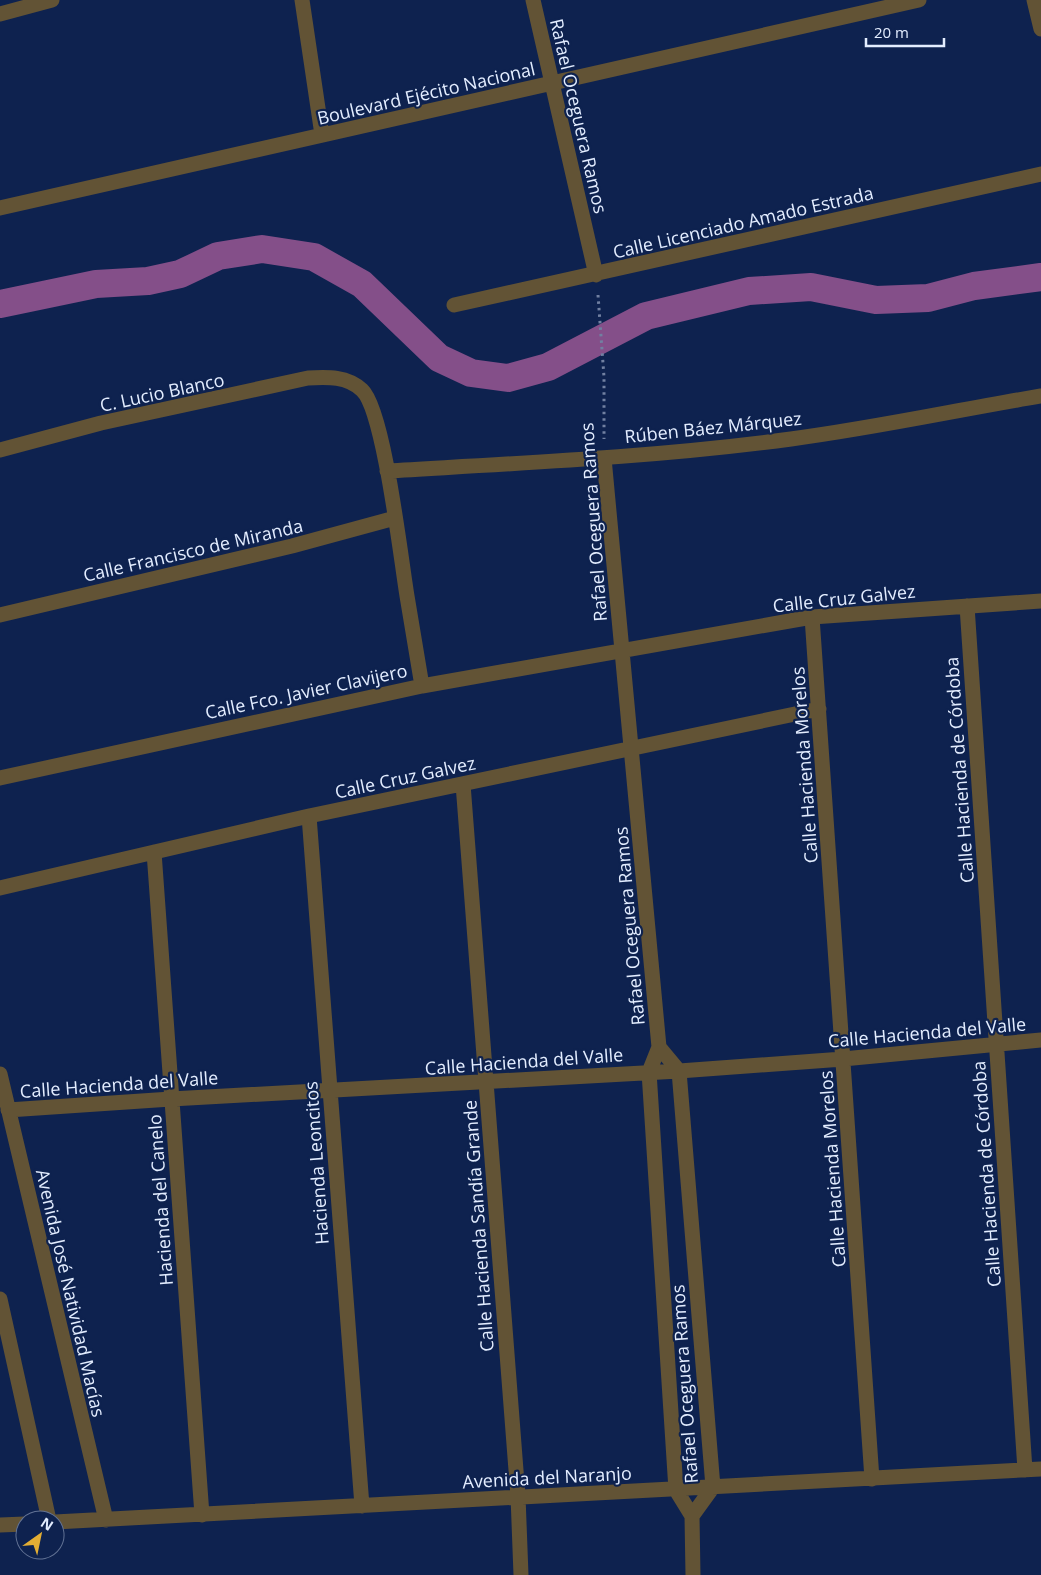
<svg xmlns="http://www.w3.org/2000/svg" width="1041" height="1575" viewBox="0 0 1041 1575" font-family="'Open Sans',sans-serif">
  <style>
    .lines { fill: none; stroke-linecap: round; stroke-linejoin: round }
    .canal { stroke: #844f89; stroke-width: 28 }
    .path { stroke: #7180a1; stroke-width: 3; stroke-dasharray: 2.5 4; stroke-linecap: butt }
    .street { stroke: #625335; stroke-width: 15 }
    .labels { text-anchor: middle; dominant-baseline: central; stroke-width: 4.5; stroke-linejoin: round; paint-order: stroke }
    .street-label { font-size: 18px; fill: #e3edff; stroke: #0e224f }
  </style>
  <rect width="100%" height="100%" fill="#0e224f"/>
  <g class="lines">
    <path class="canal" d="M0,304L96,284L148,281L180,274L218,256L262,249L314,257L362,284L439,358L471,373L508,378L548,367L646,316L749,291L811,287L876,300L928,298L974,286L1041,277"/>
    <path class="path" d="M598,295L604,377V439"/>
    <path class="street" d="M302,0L322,135
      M533,0L596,275
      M1034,0L1041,29
      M0,14L52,0
      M0,208L919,0
      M454,305L1041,174
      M0,450L101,423L308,378C328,377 347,376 362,390C384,410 401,560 407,596C412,626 417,656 422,686
      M604,458L659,1047L649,1072L676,1490L692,1516
      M387,471C522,463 657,457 791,439C875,428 957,410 1041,396
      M967,606L1025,1470
      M0,615L292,546L395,518
      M812,617L872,1479
      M0,778L422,686L812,617L1041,601
      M463,784L518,1496L521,1575
      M309,816L362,1506
      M154,852L202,1515
      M0,888L309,816L819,709
      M659,1047L679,1071L713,1487L692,1516
      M0,1074L106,1520
      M8,1110L171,1099L679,1071L843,1059L1041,1040
      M0,1299L49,1520
      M692,1516L693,1575
      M55,1522L1041,1469
      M0,1525L25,1524"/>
  </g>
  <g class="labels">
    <g class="street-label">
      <text transform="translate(426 93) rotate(-13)">Boulevard Ejécito Nacional</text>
      <text transform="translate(579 116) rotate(77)">Rafael Oceguera Ramos</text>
      <text transform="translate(743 222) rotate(-13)">Calle Licenciado Amado Estrada</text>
      <text transform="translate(162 392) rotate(-12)">C. Lucio Blanco</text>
      <text transform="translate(713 427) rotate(-6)">Rúben Báez Márquez</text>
      <text transform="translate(593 522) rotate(-94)">Rafael Oceguera Ramos</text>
      <text transform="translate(193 550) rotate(-13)">Calle Francisco de Miranda</text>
      <text transform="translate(844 598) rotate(-6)">Calle Cruz Galvez</text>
      <text transform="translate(306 691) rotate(-12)">Calle Fco. Javier Clavijero</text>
      <text transform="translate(804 765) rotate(-94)">Calle Hacienda Morelos</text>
      <text transform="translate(959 770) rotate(-94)">Calle Hacienda de Córdoba</text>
      <text transform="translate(405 777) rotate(-12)">Calle Cruz Galvez</text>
      <text transform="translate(629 926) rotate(-95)">Rafael Oceguera Ramos</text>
      <text transform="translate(927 1032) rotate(-5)">Calle Hacienda del Valle</text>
      <text transform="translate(524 1061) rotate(-4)">Calle Hacienda del Valle</text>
      <text transform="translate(119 1084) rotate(-4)">Calle Hacienda del Valle</text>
      <text transform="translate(316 1163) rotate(-94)">Hacienda Leoncitos</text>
      <text transform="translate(832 1169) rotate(-94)">Calle Hacienda Morelos</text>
      <text transform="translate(986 1174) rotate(-94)">Calle Hacienda de Córdoba</text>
      <text transform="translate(160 1200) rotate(-94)">Hacienda del Canelo</text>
      <text transform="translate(478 1226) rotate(-94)">Calle Hacienda Sandía Grande</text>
      <text transform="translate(71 1293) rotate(77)">Avenida José Natividad Macías</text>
      <text transform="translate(684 1384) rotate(-94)">Rafael Oceguera Ramos</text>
      <text transform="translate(547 1477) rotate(-3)">Avenida del Naranjo</text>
    </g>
  </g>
  <g transform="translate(40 1535) rotate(33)"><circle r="24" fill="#0e224f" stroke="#637395"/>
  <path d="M0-4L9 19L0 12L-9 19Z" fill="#e3ae34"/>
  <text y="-8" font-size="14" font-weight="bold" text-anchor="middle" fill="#e3edff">N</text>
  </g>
  <path d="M866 38v8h78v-8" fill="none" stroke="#e3edff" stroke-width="2.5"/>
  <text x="874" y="38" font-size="15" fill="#e3edff" stroke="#0e224f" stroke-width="4" paint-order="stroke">20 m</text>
</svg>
